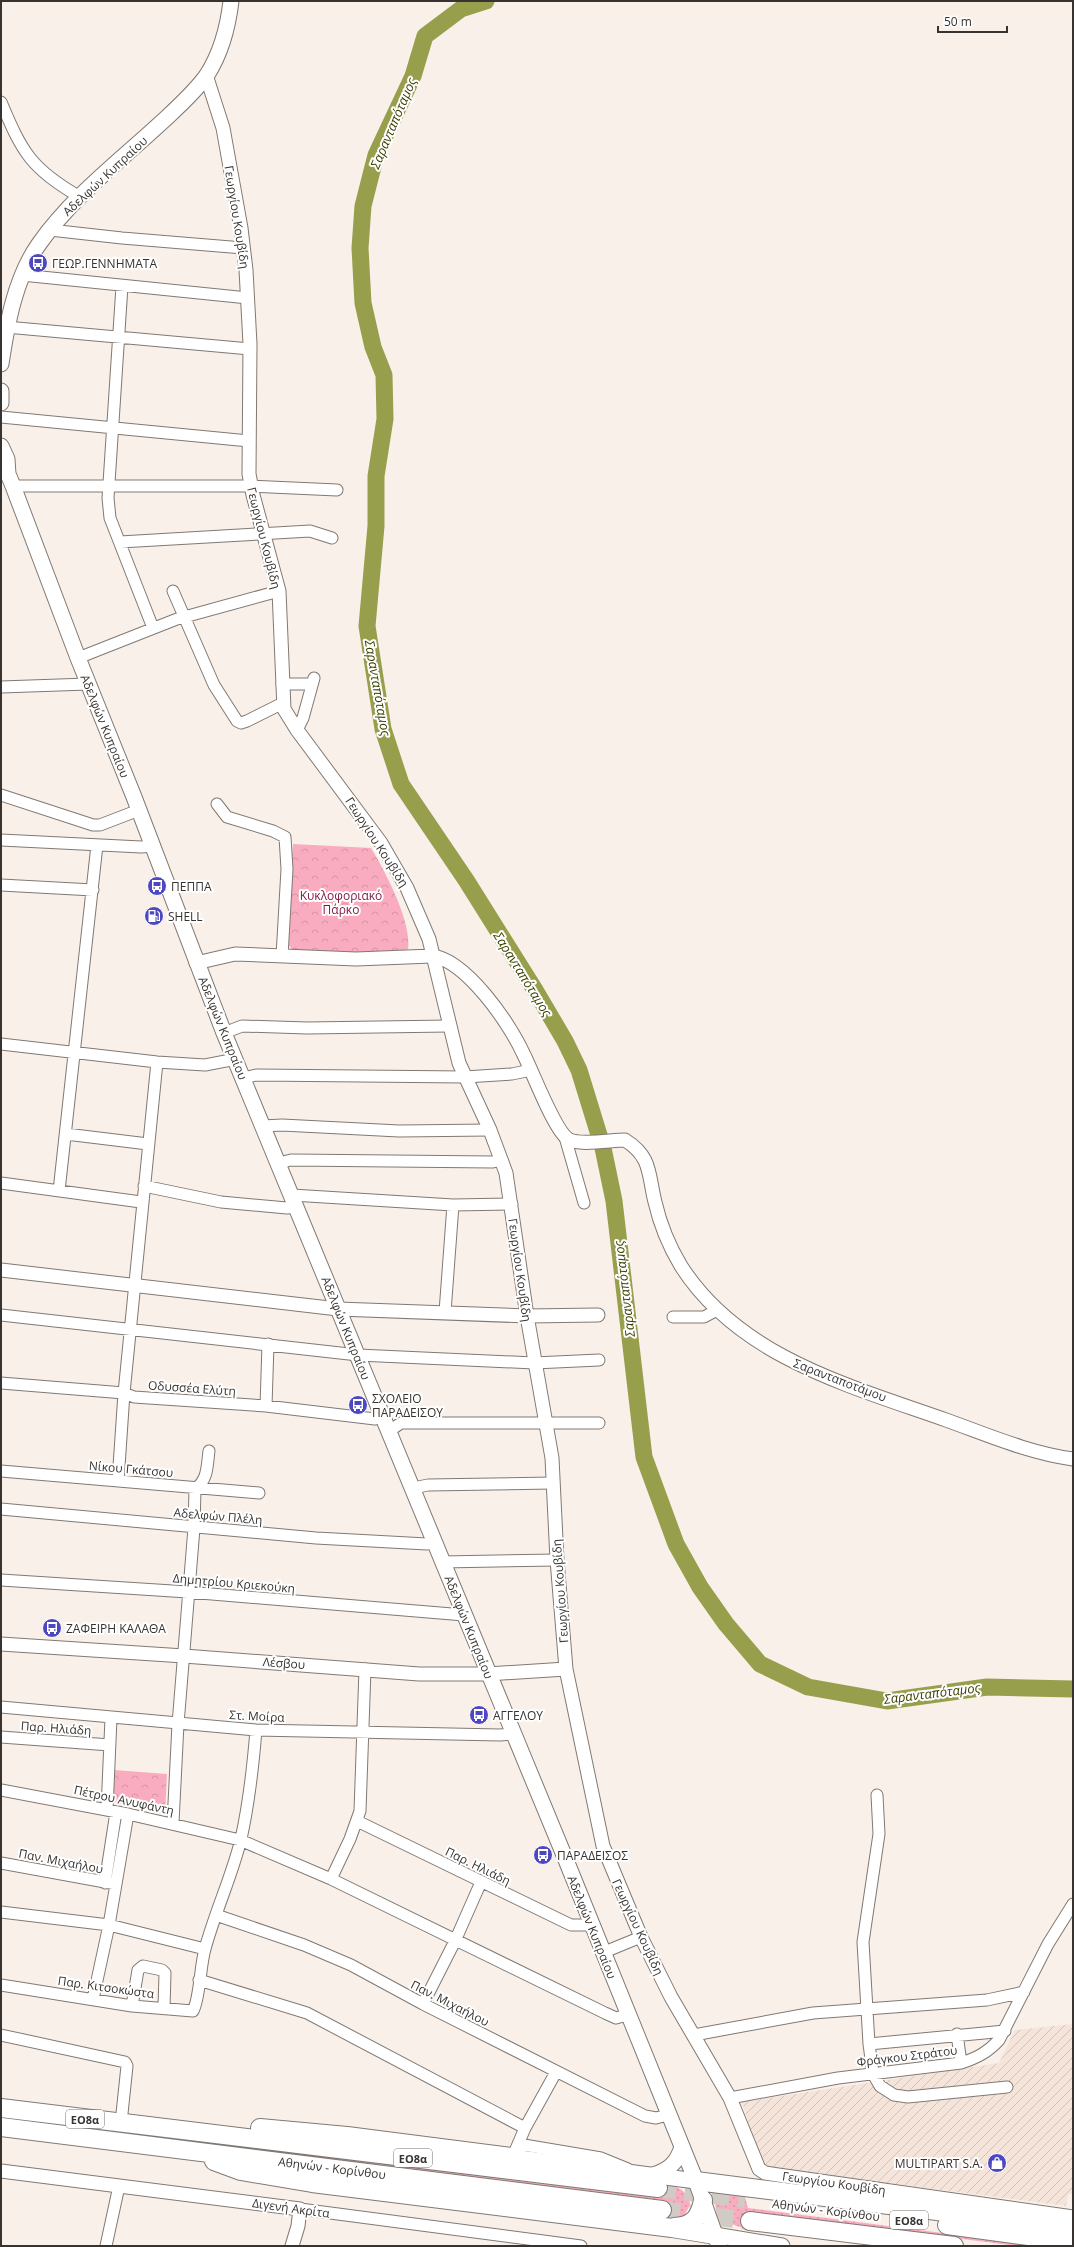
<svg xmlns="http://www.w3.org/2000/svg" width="1074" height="2247" viewBox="0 0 1074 2247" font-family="'Open Sans',sans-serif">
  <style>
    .industrial { fill: url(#industrial-furrows) }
    .grass { fill: url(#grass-dots) }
    .forest { fill: url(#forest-crowns) }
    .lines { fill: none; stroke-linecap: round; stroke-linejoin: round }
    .river { stroke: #979f4c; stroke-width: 17 }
    .trunk-tunnel { stroke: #d2cac5; stroke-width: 18; stroke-dasharray: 18 9; stroke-linecap: butt }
    .minor-casing { stroke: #807973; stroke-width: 13 }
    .tertiary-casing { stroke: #807973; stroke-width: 15 }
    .secondary-casing { stroke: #807973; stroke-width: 17 }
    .trunk-casing { stroke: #807973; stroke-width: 20 }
    .minor { stroke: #fff; stroke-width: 11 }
    .tertiary { stroke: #fff; stroke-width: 13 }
    .secondary { stroke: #fff; stroke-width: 15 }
    .trunk { stroke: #fff; stroke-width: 18 }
    .labels { text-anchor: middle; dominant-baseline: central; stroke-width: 4; stroke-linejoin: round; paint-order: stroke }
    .shield { fill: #fff; stroke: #72706e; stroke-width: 1 }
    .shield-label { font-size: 11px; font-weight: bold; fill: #363330 }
    .street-label { font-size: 12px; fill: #363330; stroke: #fff }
    .poi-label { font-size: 12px; fill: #363330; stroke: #fff; text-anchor: start }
    .park-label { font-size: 12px; fill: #7d1840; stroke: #fff }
    .water-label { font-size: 13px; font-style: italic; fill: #3d4100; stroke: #fff }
  </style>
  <defs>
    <pattern id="industrial-furrows" width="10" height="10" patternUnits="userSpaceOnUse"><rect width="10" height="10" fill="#f4e4da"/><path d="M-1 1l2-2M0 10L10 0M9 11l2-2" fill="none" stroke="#d2c4bb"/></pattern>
    <pattern id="grass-dots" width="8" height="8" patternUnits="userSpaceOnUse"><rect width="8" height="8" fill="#f9acbf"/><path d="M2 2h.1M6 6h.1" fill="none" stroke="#d694a4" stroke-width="1.8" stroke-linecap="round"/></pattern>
    <pattern id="forest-crowns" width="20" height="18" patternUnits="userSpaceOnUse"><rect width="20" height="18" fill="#f9acbf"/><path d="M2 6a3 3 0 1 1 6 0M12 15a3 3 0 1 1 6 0" fill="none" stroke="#d694a4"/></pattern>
  </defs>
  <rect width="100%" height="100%" fill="#f9f0ea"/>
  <path class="industrial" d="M1073,2024V2194H1068L1066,2206L771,2168L764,2164L759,2158L742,2102L999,2063L1015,2030Z"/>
  <path class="grass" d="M1,2116L659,2197L656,2179C669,2184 689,2188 690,2205L684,2216L674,2219H664L660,2201L1,2119Z
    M743,2190L748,2208L1043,2246H1018L748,2212L752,2230C740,2227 711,2221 716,2202C717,2198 720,2194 724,2192C729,2190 737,2191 743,2190Z"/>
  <path class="forest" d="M293,844L371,848C385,871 412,922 408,949L398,955L294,952L287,943Z
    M114,1770L167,1774L165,1813L111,1802Z"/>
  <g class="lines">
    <path class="river" d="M486,1L461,9L425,36L413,76L376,155L363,206L360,248L363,303L373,347L384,375L385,419L376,476V526L367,626L383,729L401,784L466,880L535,990L565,1041L579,1070L603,1148L614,1201L644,1457L676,1544L700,1587L726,1624L760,1664L808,1687L887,1701L987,1687L1073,1689"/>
    <path class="trunk-tunnel" d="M658,2188L745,2199
      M662,2210L750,2221"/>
    <g class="minor-casing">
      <path id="minor" d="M1,102C22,152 31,169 80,197
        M50,230L122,238L243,248
        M22,275L248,298
        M122,286L108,498L110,518L153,628
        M6,327L250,349
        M1,417L249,441
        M13,486H250L337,490
        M120,542L310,531L332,538
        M173,591L214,685L237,721L241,723L247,721L283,703
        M78,658L177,619L279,591
        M282,684H312
        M1,687L88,684
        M297,730L303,718L314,678
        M1,795L93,825H100L139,810
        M217,804L227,817L273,831L285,837L287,869L282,956
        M1,840L141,847L153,846
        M1,885L93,890
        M224,1033L242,1026L307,1028L449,1026
        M1,1044L157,1062L205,1065L236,1059
        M243,1078L256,1075L465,1077L512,1074L531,1070
        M263,1126L282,1125L399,1131L490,1130
        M66,1134L148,1144
        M565,1137L584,1203
        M279,1163L291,1160L493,1162L502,1160
        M1,1183L141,1202
        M144,1186L221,1202L287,1208L297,1207
        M59,1191L97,845
        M292,1195L453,1205L512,1204
        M445,1312L453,1205
        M1,1315L358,1355L534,1363L599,1360
        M673,1317H704L717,1310
        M1,1383L124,1393L134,1397L266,1406L375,1419L382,1417
        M266,1406L268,1344
        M389,1431L401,1423H599
        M1,1471L259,1493
        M118,1481L124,1393L157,1062
        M413,1488L428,1485L553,1483
        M1,1509L316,1538L427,1544L433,1541
        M442,1562L557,1560
        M1,1580L188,1592L464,1615
        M1,1707L256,1730L500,1735L512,1734
        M1,1737L110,1745
        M1,1790L128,1814L240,1840L331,1879L605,2013L616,2018L627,2015
        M877,1795L879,1834L863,1942L869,2044L873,2074L880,2086L894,2095L908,2097L1007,2087
        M107,1810L111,1718
        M357,1821L571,1925H591
        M173,1823L178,1724L194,1528L195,1489C208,1480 207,1466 209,1451
        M1,1863L116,1884
        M331,1879L350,1839L360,1811L365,1669
        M105,1883L116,1812
        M1,1912L109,1925L205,1949
        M216,1915L304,1945L351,1965L423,2004L645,2116L656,2118L668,2115
        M602,1953L641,1937
        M199,1980L307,2013L525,2128
        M1,1985L132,2006L193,2011C200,1998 200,1966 205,1949C215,1912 232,1876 241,1839C249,1803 253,1767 256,1730
        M93,1999L109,1925L128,1814
        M423,2004L455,1941L481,1882
        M132,2006L138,1970L143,1966L162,1970L165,1973L164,2008
        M957,2034L961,2063
        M1,2035L125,2062L127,2066L121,2123
        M694,2035L813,2013L987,2000L1024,1992
        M869,2044L1005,2031
        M730,2098L838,2078L961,2063C977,2058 988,2052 999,2040L1048,1944L1073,1904
        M518,2144L601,2158L628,2169
        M516,2149L525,2128L556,2072
        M300,2209L581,2246
        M106,2246L119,2186"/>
    </g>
    <g class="tertiary-casing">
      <path id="tertiary" d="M206,75L223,128L241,228L246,270L250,344L249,474L253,495L279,591L284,709L297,730L381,843L407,888L429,939L459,1063L490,1130L506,1173L527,1316L552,1458L557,1560L566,1669L603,1846L641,1937L671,1997L730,2098L759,2169L765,2173L778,2175L1073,2217
        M196,963L235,954L356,959L432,956C466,960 510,1024 523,1053C532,1070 554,1130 568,1139C579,1146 611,1140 625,1140C652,1157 648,1174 655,1202C660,1224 669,1246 681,1266C739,1357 850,1386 946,1420C988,1435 1029,1453 1073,1459
        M1,1270L338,1309L527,1316L598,1315
        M1,1644L184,1656L419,1674H488L566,1669
        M1,2171L300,2209L298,2226L292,2246"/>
    </g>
    <g class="secondary-casing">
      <path id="secondary" d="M1,364C7,324 15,278 39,244C72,197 121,160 163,121C178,107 195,92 207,75C221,53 228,27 231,1
        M1,391V403
        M1,446L7,459L8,474
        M1,465L8,474L13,486L78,658L134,797L224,1033L566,1860L696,2181L719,2246
        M512,2157L696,2181
        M653,2175C669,2170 677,2163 682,2147
        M715,2235L782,2246"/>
    </g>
    <g class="trunk-casing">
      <path id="trunk" d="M1,2108L658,2188
        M1,2127L662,2210
        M260,2128L347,2136L512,2157
        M214,2161L241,2171L312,2183L672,2228L715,2235
        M696,2181L1073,2228
        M750,2221L954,2246
        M947,2225L1073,2242
        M674,2227C693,2226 700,2217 703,2200"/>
    </g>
    <use href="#minor" class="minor"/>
    <use href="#tertiary" class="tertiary"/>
    <use href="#secondary" class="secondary"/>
    <use href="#trunk" class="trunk"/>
  </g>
  <defs>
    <g id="bus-disc" transform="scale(1)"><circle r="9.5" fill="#4d48bf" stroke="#fff"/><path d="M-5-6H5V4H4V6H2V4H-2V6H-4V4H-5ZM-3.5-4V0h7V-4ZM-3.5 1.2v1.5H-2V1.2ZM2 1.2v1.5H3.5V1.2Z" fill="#fff"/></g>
    <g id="fuel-disc" transform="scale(1)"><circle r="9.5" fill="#4d48bf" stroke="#fff"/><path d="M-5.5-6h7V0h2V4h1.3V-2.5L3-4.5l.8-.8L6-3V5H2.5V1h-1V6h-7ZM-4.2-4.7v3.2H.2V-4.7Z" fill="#fff"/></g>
    <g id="shop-disc" transform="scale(1)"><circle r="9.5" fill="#4d48bf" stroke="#fff"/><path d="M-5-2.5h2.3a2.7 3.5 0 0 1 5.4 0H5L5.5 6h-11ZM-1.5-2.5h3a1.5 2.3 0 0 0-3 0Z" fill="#fff"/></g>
  </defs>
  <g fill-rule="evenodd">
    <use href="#bus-disc" x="38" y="263"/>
    <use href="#bus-disc" x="157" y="886"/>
    <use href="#fuel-disc" x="154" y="916"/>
    <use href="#bus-disc" x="358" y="1405"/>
    <use href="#bus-disc" x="52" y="1628"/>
    <use href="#bus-disc" x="479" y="1715"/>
    <use href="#bus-disc" x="543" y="1855"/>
    <use href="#shop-disc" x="997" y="2163"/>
  </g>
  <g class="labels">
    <g class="shield">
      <rect x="66" y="2110" width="38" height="18" rx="3"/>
      <rect x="394" y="2149" width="38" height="18" rx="3"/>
      <rect x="890" y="2211" width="38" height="18" rx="3"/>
    </g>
    <g class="shield-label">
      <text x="85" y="2119">ΕΟ8α</text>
      <text x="413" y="2158">ΕΟ8α</text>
      <text x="909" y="2220">ΕΟ8α</text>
    </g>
    <g class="street-label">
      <text transform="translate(105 176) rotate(-43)">Αδελφών Κυπραίου</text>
      <text transform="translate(237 217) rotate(81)">Γεωργίου Κουβίδη</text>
      <text transform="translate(264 538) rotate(76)">Γεωργίου Κουβίδη</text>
      <text transform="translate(105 726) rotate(68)">Αδελφών Κυπραίου</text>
      <text transform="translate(377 842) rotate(57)">Γεωργίου Κουβίδη</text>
      <text transform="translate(223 1028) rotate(68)">Αδελφών Κυπραίου</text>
      <text transform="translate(520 1270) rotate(82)">Γεωργίου Κουβίδη</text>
      <text transform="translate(346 1328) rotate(68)">Αδελφών Κυπραίου</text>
      <text transform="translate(840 1380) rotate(21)">Σαρανταποτάμου</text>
      <text transform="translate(192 1388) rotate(4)">Οδυσσέα Ελύτη</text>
      <text transform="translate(131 1469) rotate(5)">Νίκου Γκάτσου</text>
      <text transform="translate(218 1516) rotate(5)">Αδελφών Πλέλη</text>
      <text transform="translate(234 1583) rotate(5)">Δημητρίου Κριεκούκη</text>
      <text transform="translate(560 1591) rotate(-94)">Γεωργίου Κουβίδη</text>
      <text transform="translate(469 1627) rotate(68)">Αδελφών Κυπραίου</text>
      <text transform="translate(284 1663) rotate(4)">Λέσβου</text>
      <text transform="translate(257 1716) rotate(3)">Στ. Μοίρα</text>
      <text transform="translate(56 1728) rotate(4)">Παρ. Ηλιάδη</text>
      <text transform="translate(124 1800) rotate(12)">Πέτρου Ανυφάντη</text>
      <text transform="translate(61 1861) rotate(11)">Παν. Μιχαήλου</text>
      <text transform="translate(478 1866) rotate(26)">Παρ. Ηλιάδη</text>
      <text transform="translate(592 1927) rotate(68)">Αδελφών Κυπραίου</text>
      <text transform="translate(638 1927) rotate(65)">Γεωργίου Κουβίδη</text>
      <text transform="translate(106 1987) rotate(8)">Παρ. Κιτσοκώστα</text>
      <text transform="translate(450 2003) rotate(27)">Παν. Μιχαήλου</text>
      <text transform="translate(907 2056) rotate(-7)">Φράγκου Στράτου</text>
      <text transform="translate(332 2168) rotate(7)">Αθηνών - Κορίνθου</text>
      <text transform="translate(834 2183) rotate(8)">Γεωργίου Κουβίδη</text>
      <text transform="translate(291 2208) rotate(8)">Διγενή Ακρίτα</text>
      <text transform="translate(826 2210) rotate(7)">Αθηνών - Κορίνθου</text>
    </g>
    <g class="poi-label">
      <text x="52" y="263">ΓΕΩΡ.ΓΕΝΝΗΜΑΤΑ</text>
      <text x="171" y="886">ΠΕΠΠΑ</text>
      <text x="168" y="916">SHELL</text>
      <text x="372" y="1398">ΣΧΟΛΕΙΟ<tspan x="372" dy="14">ΠΑΡΑΔΕΙΣΟΥ</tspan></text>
      <text x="66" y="1628">ΖΑΦΕΙΡΗ ΚΑΛΑΘΑ</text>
      <text x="493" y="1715">ΑΓΓΕΛΟΥ</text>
      <text x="557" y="1855">ΠΑΡΑΔΕΙΣΟΣ</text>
      <text x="983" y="2163" text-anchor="end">MULTIPART S.A.</text>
    </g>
    <g class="park-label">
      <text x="341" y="895">Κυκλοφοριακό<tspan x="341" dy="14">Πάρκο</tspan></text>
    </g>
    <g class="water-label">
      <text transform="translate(393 123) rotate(-67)">Σαρανταπόταμος</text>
      <text transform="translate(378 688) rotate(80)">Σαρανταπόταμος</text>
      <text transform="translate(523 974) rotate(58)">Σαρανταπόταμος</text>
      <text transform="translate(624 1289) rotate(-97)">Σαρανταπόταμος</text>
      <text transform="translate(932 1693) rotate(-7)">Σαρανταπόταμος</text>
    </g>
  </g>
  <rect width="1074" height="2247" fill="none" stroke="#363330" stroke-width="4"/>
  <path d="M938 26v6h69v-6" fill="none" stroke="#363330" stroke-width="2"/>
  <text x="944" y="26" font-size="12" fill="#363330" stroke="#ffffff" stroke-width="3" paint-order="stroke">50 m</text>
</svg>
